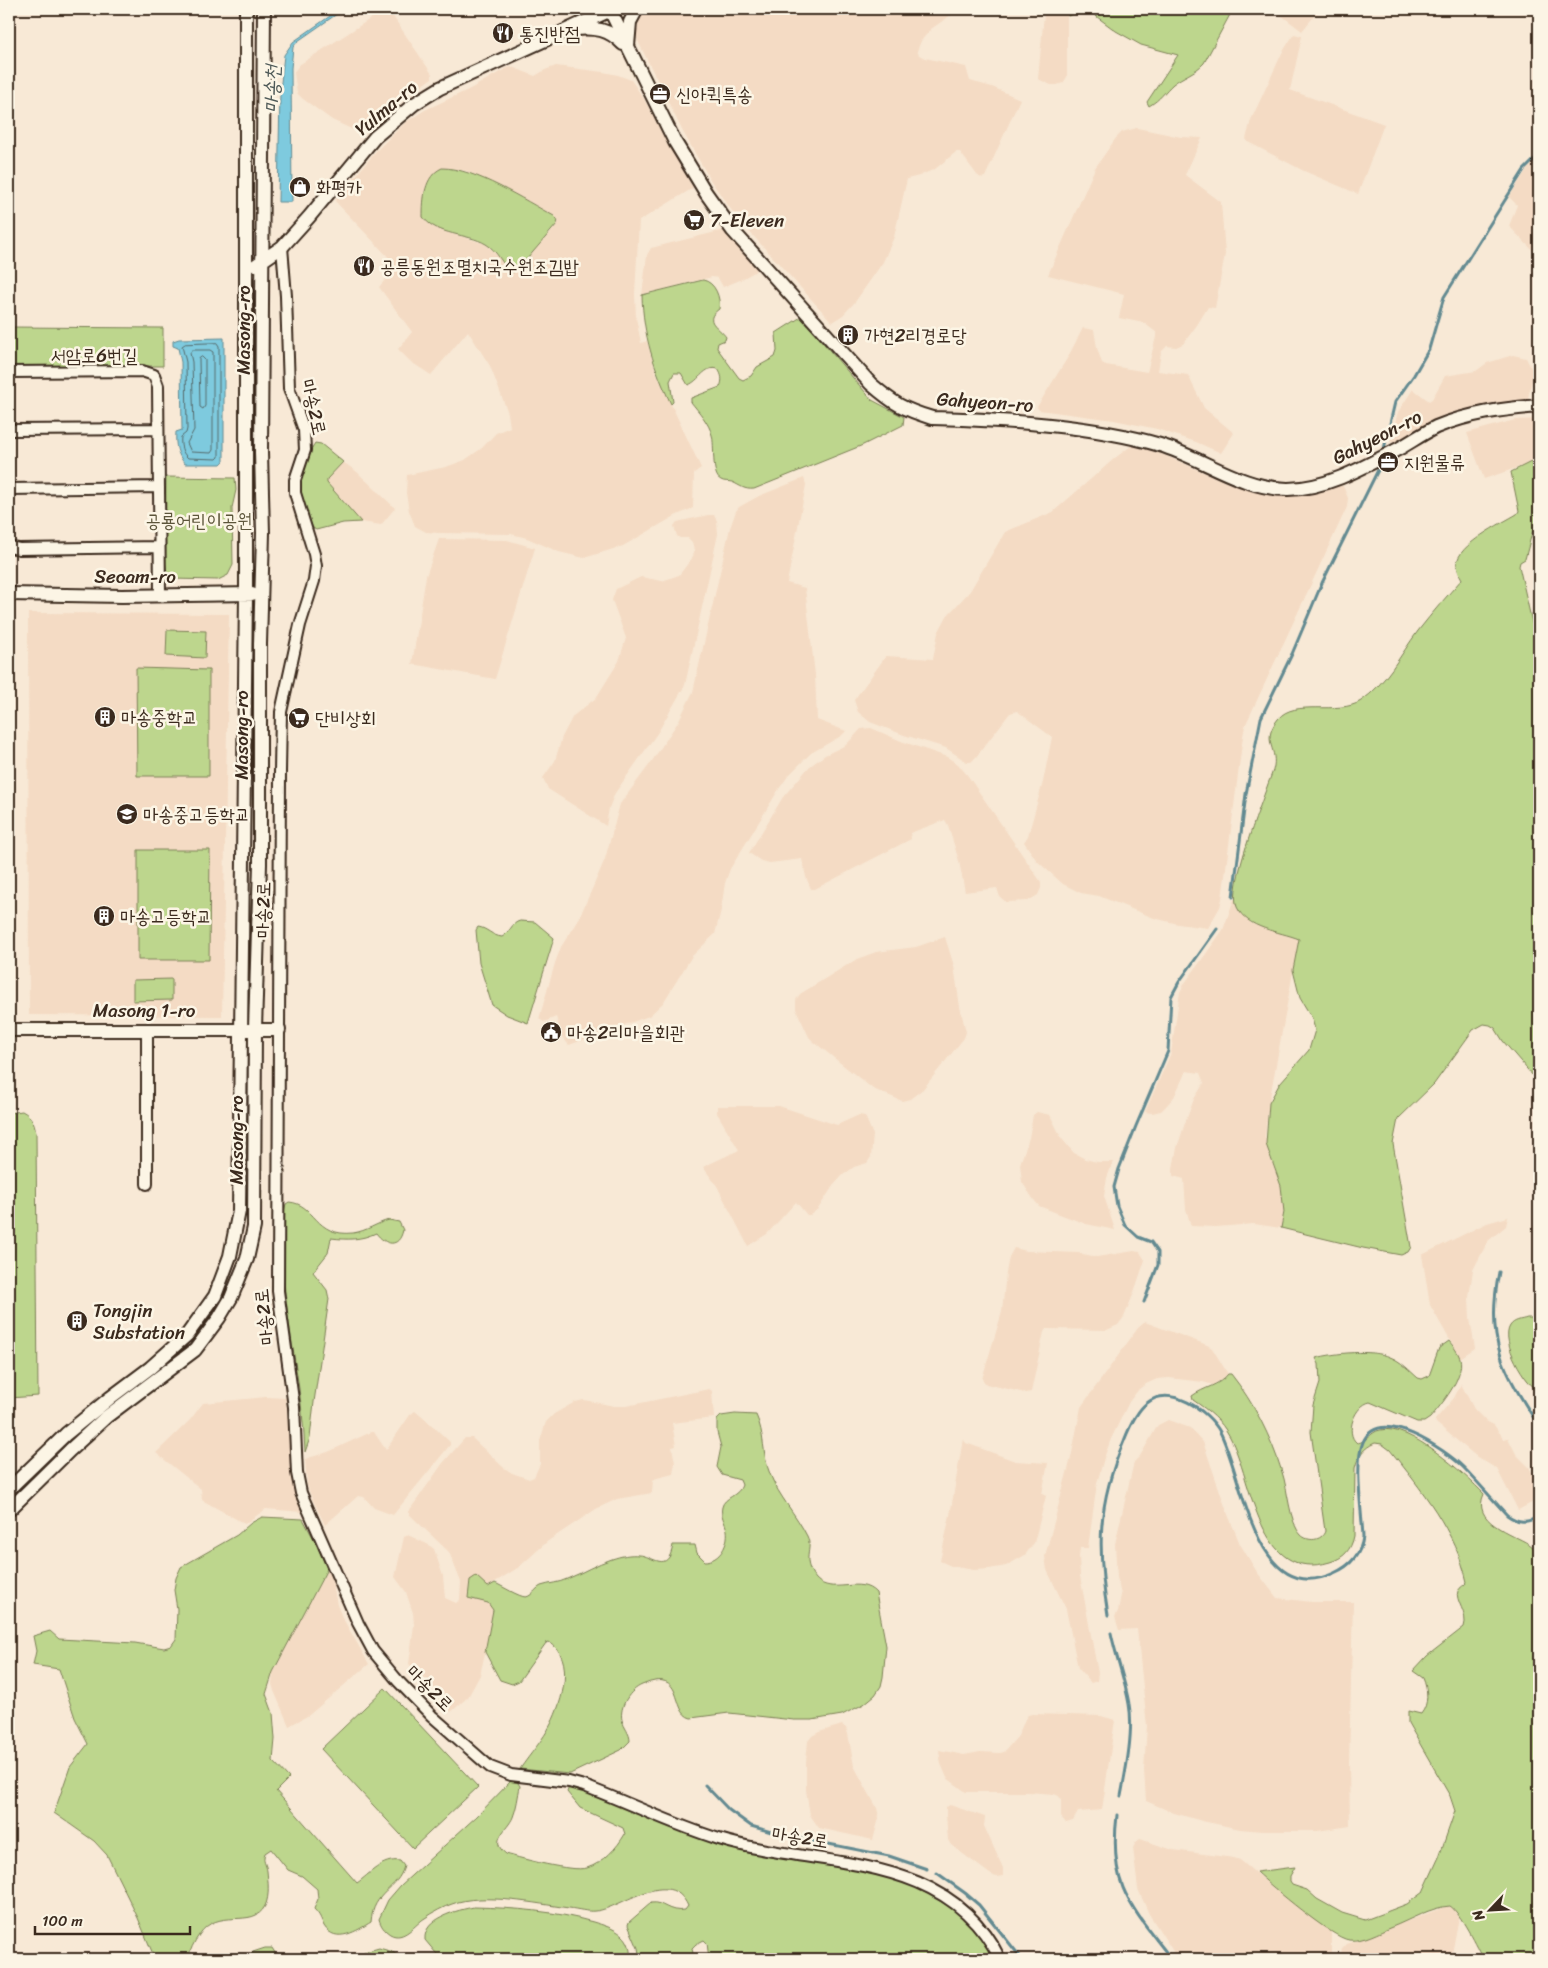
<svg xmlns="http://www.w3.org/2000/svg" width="1548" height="1968" viewBox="0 0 1548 1968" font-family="Sriracha,'Poor Story',sans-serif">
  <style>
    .built { fill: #f4dbc4; fill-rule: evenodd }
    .green { fill: #bdd68d; stroke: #7c8056 }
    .water { fill: #7ecade; stroke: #638a91 }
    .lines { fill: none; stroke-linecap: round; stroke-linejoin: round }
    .shore { stroke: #566a6b; stroke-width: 1 }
    .stream { stroke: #638a91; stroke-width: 3 }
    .minor-casing { stroke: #3b2a1e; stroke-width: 14 }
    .tertiary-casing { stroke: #3b2a1e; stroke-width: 16 }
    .minor { stroke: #fcf5e5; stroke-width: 10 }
    .tertiary { stroke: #fcf5e5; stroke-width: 12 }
    .labels { text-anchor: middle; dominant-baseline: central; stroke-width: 5; stroke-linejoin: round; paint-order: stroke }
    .poi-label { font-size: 19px; fill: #3b2a1e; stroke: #fcf5e5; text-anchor: start }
    .street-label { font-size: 19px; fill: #3b2a1e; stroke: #fcf5e5 }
    .park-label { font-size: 19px; fill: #5c553a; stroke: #fcf5e5 }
    .water-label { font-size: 20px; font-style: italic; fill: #4f5a58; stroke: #fcf5e5 }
  </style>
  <rect width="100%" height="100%" fill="#f8e9d6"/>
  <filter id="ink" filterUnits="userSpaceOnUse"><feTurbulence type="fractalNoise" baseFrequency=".02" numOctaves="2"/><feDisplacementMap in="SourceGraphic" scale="10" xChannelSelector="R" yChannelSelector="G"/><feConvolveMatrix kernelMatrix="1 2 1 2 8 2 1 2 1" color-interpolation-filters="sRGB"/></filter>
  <g filter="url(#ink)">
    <path class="built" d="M645,9H841L883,15H894L913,9H955L954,13L931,29L921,41L917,51L919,55L925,58L966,67L970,81L992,87L1020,99L985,177L981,178L977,175L960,152H956L935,169L919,176L907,179L894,237L883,262L855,302L843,315L832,322L737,218L711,181L683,132L635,35L636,22Z
      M1273,9H1320L1302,31Z
      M384,10L392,15L432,74V78L390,108L366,131L362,133L358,132L332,120L303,99L297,93L294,72L299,65Z
      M1067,12V77L1063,83L1057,85H1051L1038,79L1044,14Z
      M1294,34L1302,36L1290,90L1384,124L1358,194L1304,171L1248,142L1246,139L1251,120L1282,53Z
      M556,66L603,72L618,75L631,80L644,99L693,188L639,221L635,294L636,318L641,343L647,341L656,372L701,468L694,473L693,508L675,516L623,546L584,558L559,552L527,538L511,534L439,533L426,532L415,526L409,511L406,493L407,475L446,467L465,460L482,448L496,433L510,427L508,413L490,366L468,331L431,375L411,362L398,349L412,332L379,287L395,268L394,263L335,201L377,150L406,122L425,110L470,89L507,68L512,67L535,76L545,70ZM449,168L466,171L503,189L554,216L558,220L557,224L553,230L515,272L486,244L451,233L425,220L423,209L426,186Z
      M1137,128L1181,137L1202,138L1185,175L1221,202L1225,254L1215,308L1208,307L1197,325L1183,344L1176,347L1167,346L1161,352L1158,371L1188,375L1204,408L1234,433L1221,453L1196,442L1157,429L1114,420L1039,410L1037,407L1068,357L1083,328L1094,330L1097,348L1102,363L1106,365L1147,372L1157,333L1144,323L1119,318L1124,294L1048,275L1095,168L1116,138L1122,132Z
      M1539,158V257L1509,226L1517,205L1509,197L1529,166Z
      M724,230L757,267L756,271L740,280L723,287L718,278L712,277L642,295L647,255L651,248Z
      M1513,355L1526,358L1534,373L1527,402L1466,410L1433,422L1394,444L1390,441L1398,412L1413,389L1429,401L1432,399L1445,376L1476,371L1487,363Z
      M1539,419V458L1528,464L1484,479L1467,433L1515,420Z
      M1137,445L1164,455L1228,483L1264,494L1297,496L1338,486H1343L1348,498L1347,507L1245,726L1243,736L1222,899L1220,907L1208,928L1178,924L1154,918L1099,896L1081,893L1063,884L1037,861L1024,842L1028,836L1043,782L1052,737L1017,711L1010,713L976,757L971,762H967L946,748L904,735L870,722L858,712L854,700L886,656L933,659L938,633L947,616L970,591L1005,532L1053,512L1115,458L1131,446Z
      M343,462L356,471L395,508L381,525L361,522L327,483V479Z
      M804,478L806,485L787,583L805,588L815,675L817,720L846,731L841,736L811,753L788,776L779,789L730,869L725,883L721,910L715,934L692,956L663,1003L649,1016L569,1045L562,1037L556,1017L544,1022L539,1019L555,963L561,947L579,918L593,887L605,859L620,804L650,764L678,722L693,692L730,528L736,511L739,507L759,496Z
      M708,515H714L717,521L718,534L685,685L658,732L615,793L609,808L606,826L548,789L543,778L555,761L562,737L573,716L596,698L619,661L626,638L612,600L616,589L641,577L662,581L679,575L693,557L694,551L692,542L688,538H680L677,536L674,526L677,522Z
      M439,539L507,540L535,548L495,679L412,664L426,576Z
      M28,613L229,614L222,1016L29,1015Z
      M871,728L901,741L947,757L958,764L968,776L1041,882V888L1038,895L1028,901L1006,902L1000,897L997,888L965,892L959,861L948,825L945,820L910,833L911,839L815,889H811L806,877L802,859L770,863L761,861L749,853L783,797L809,767L825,755L846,745L861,729Z
      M1234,899L1244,917L1251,923L1299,939L1269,1103L1265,1136L1269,1154L1281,1186L1283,1198L1284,1212L1281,1228L1254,1224L1216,1227L1191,1226L1186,1209L1184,1179L1173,1176V1168L1177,1148L1185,1123L1194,1099L1204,1083L1200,1073L1186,1071L1174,1097L1167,1105L1161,1111L1152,1113L1145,1112L1171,1053L1180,992L1185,983L1223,930Z
      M945,937L954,966L960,1007L966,1032L964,1038L923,1089L910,1099L902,1101L873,1089L814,1042L809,1037L796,1009V1000L800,994L857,959L876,952L916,947Z
      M717,1106H779L837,1125L859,1115L865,1116L873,1135L871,1157L867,1163L854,1167L843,1175L833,1186L818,1209L810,1215H807L796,1202L767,1234L748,1246L717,1186L703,1167L739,1150L717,1113Z
      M1037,1112L1050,1115L1062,1139L1074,1153L1085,1159L1097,1162H1113L1107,1178L1104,1196L1115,1230L1086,1224L1062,1215L1039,1206L1034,1200L1022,1182L1020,1164L1029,1138L1033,1115Z
      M1508,1217L1506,1226L1488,1241L1473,1270L1469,1297L1470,1319L1475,1348L1460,1358L1430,1305L1422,1255L1487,1223Z
      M1014,1248L1027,1251L1078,1253L1097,1257L1134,1251L1140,1252L1145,1260L1133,1295L1124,1317L1118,1325L1107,1330L1046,1329L1044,1332L1031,1392L1025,1393L986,1384L982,1379L1002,1312L1006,1273L1009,1257Z
      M1145,1322L1207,1345L1212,1348L1228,1374L1224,1378L1213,1385L1203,1382L1169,1378L1157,1379L1146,1384L1139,1389L1129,1402L1111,1439L1104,1458L1097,1483L1088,1548H1080L1079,1556L1080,1576L1098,1673L1097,1681L1091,1683L1078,1668L1066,1609L1047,1570L1045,1556L1071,1458L1081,1407L1138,1328Z
      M1461,1384L1474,1409L1486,1421L1494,1425L1504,1439L1508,1438L1516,1454L1529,1467L1539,1485V1499L1518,1510L1497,1469L1477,1457L1436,1423L1435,1420L1454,1398Z
      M709,1389L712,1391L714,1418L672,1423L676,1446L672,1447L675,1463L673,1474L657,1478L653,1480L652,1493L617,1499L596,1509L548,1541L519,1567L487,1587L476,1577L468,1598L488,1603L491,1605L494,1614L480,1675L468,1697L451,1712L438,1692L409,1664L414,1625L413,1613L406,1592L395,1577L404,1537L408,1535L429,1545L434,1549L443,1576L445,1598L456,1603L460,1600L461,1582L449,1552L409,1514V1511L443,1463L465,1438H472L503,1467L512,1473L529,1479L534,1477L540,1464V1441L546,1422L554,1414L575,1402L584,1400L614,1406H626Z
      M266,1397L286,1398L293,1483L302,1512L266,1509L245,1524L202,1500L201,1489L156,1453L190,1420L203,1403Z
      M415,1411L434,1427L450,1442V1445L393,1515L374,1508L364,1497L358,1496L325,1525L310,1494L307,1484L305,1459L328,1452L371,1432H374L386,1450L410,1415Z
      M1168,1420L1190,1428L1203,1442L1227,1512L1240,1544L1257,1572L1277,1598L1312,1602H1353L1349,1763L1350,1826L1317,1831H1262L1240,1829L1202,1821L1174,1813L1146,1801L1144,1770L1147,1726L1137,1629L1119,1630L1115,1617L1118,1611L1121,1595L1117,1577L1115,1544L1134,1462L1140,1456L1158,1425Z
      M963,1439L966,1443L1015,1461L1048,1463L1042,1494L1046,1496L1034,1543L1025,1555L1006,1566L989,1569L974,1570L951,1566L940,1561L950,1515Z
      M327,1569L333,1584L337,1605L342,1617L369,1664L309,1715L289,1726L274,1691L272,1684L273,1672Z
      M1032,1714L1101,1716L1115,1720L1102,1810L1078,1812L1073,1821L1066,1823L1061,1817V1800L1059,1796L1054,1794L1028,1792H966L947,1778L941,1764L939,1750L964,1755L980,1752L1000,1753L1004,1752L1018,1736L1025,1719L1028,1715Z
      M842,1725L846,1728L848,1734L854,1766L877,1808L879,1818L873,1840L819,1828L810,1815L806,1790V1762L808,1741L812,1736L819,1732Z
      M950,1805L985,1817L984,1826L1003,1868V1876L996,1877L990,1874L951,1845L948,1840L946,1815V1807Z
      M1140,1839L1173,1850L1234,1858L1240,1860L1270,1885L1331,1931V1959H1178L1149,1914L1138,1889L1133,1848L1136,1842Z
      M1447,1906L1452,1907L1459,1917L1451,1959H1340L1342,1949L1347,1944Z"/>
    <path class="green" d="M1067,9H1233L1204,63C1195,73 1183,76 1173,84C1164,92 1161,99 1149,106L1147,102L1178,55L1141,45L1116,31L1089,11L1081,10L1068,16Z
      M442,168C475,168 524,200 554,216L558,220L557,224L527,259L512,273C502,265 498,251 486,244C467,233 437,236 423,217C423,199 424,176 442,168Z
      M703,280C715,282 721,298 719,309C702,321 719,327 726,337L725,340L718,343L717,348L739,378L743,380L751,376L757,367L775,357L777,351L776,333L801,317L872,400L904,417L903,425L863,445L754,489C744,490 741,486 732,482C728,481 724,482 721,480C711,476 715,445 712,435C709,423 699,412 691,402V398L720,387C723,380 722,375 718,369C704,365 700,381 688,385L681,373H674L670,381L673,402L671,404C654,368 643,335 642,295Z
      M9,327L163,328V366H9Z
      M315,443L321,444L343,462L327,479V483L361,522L343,523L316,530L313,528L304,509L300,491L302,475L310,451Z
      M1539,458V520L1532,533L1525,559L1520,562L1519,566L1539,653V1083L1503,1041L1495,1028L1490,1025L1484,1024L1473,1030L1434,1084L1398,1119L1393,1144L1411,1247L1408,1252L1401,1255L1363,1248L1281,1228L1284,1212L1281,1186L1266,1144L1269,1103L1280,1083L1309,1050L1315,1030L1312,1018L1300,998L1293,970L1299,939C1279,931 1247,929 1237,907C1228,887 1260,807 1268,784C1270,778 1273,772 1274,766C1277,747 1261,741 1278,719C1294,698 1338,716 1361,701C1386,684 1400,655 1418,631C1432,613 1447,596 1462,579C1459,574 1457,569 1457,564C1457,545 1502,523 1517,514L1519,511L1511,472Z
      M166,477L235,478L236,490L232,508L233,565L228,575L218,580L172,579L167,574L165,560Z
      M167,630L206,631L205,658L166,656Z
      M136,668L209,670V776H137Z
      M138,850H210L209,960H138Z
      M520,921L535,922L554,938L528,1023L507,1015L492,1005L479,963L476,930L478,927C487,928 492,936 502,937C510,933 511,923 520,921Z
      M172,979V1000L133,1001V980Z
      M22,1111C32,1116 34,1123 36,1133L38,1396L9,1398V1113Z
      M289,1202C316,1204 314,1237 353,1233C367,1231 377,1223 389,1220L399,1222L403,1230C399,1249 385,1245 376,1233C361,1240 348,1240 331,1238L328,1253L313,1272L327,1290L329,1299L314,1402L310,1438L305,1452C303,1390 287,1330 283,1269C282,1249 280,1224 286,1204Z
      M1527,1318H1539V1391C1525,1384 1500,1341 1510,1326C1514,1320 1521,1320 1527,1318Z
      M1449,1341C1453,1346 1458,1352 1460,1358C1465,1377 1441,1405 1430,1418L1424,1422H1417L1370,1402C1355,1405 1344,1433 1357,1443C1367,1442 1370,1432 1380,1430C1409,1423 1465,1474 1484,1494C1471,1522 1511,1533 1529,1544C1533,1546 1536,1551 1539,1555V1959H1483C1477,1947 1460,1912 1450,1906C1431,1907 1410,1920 1392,1927C1379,1932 1363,1942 1349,1940C1332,1938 1271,1886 1256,1872L1295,1867L1290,1876V1882L1292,1885L1307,1890L1317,1899L1342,1913L1365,1920L1407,1904L1423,1892L1439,1857L1455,1811L1450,1796L1408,1723V1711L1421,1714C1429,1704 1428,1690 1423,1678L1413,1671L1427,1656L1464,1627C1469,1614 1454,1600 1458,1591C1460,1587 1465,1585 1467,1582C1456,1532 1421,1489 1390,1450L1382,1444L1375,1443C1363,1448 1358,1456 1355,1468L1354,1536C1351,1550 1344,1558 1330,1562C1258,1584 1253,1481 1230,1437C1221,1420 1209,1411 1193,1400L1192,1396C1204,1387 1219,1386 1228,1374H1231C1254,1403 1271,1437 1282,1472C1288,1489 1289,1522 1301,1535C1308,1542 1322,1541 1325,1531L1311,1432L1313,1405L1320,1383L1319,1364L1316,1358C1334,1353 1373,1349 1390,1357C1401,1361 1410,1371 1418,1378L1422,1379L1429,1376L1439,1348Z
      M735,1414L756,1415C765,1434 762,1455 770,1474C779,1497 796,1514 807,1536C814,1550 800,1559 816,1579C832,1596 860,1575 876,1593L886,1646L883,1677L881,1686L875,1695L864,1704L842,1715L812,1720H794L729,1713L691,1718C670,1713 686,1666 642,1685C630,1690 619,1706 622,1720C624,1728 630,1733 630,1741L621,1750L570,1774L520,1769C530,1754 543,1740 551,1724C562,1702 576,1658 549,1642L546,1643L519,1681L512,1684L500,1680L485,1652L493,1610L488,1603L468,1598L470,1580L476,1576L488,1587L495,1583C502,1586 519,1597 526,1597C532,1596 535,1589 541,1586C550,1583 559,1583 567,1579C582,1573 596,1564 612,1559C621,1556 630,1554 639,1555C652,1555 668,1575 673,1545H695L697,1553L705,1561C720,1561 729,1544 727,1530C725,1522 720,1515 722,1507C724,1497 739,1496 742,1485L740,1480L722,1475L717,1467L721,1447L717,1432V1420L721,1416Z
      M262,1517L303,1519L316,1543L327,1569L273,1672L266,1694L273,1713L275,1739L273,1761L289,1778L276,1791L357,1883C370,1874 382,1858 400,1861L404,1866C398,1890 373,1891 371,1922C358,1930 336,1945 324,1926C321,1919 320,1915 314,1909L318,1899L317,1889L302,1876L288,1870L271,1849L265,1853C262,1862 266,1863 267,1871C268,1881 270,1896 265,1906C253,1930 217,1906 199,1935C194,1942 190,1950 188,1959H155L138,1918L107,1855L94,1841L54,1813L70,1767L88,1744L75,1718L59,1669L33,1665L36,1651L33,1636L50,1631L59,1639L135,1643L164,1648L171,1646L176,1639L177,1609L174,1590L176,1578L181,1567L237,1535L251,1523Z
      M385,1688L478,1787L413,1848L321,1749Z
      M512,1780H516L520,1786C518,1796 517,1807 513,1817C508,1830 488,1840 506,1854C523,1859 571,1872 587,1868C603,1863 617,1848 625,1834L623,1828L580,1808L567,1792L569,1787L578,1789L760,1854L842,1867L889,1878L913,1886L950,1907L972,1925L987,1946L993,1959H709L707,1943L704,1940L696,1944L692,1948L694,1959H640L638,1948L628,1925L629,1922L651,1903C663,1901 668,1913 685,1910L688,1906C670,1866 622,1908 596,1911C587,1912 578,1909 569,1908C537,1904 483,1892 452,1904C443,1907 434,1912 425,1918C415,1924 404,1942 390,1934C384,1930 381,1926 379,1919L388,1900L401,1885L477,1816Z
      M474,1907C515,1908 554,1911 593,1922C603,1925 614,1928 622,1935C629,1941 631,1950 630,1959H441L425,1940C423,1918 458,1910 474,1907Z
      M265,1948H272L279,1959H249L253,1952Z
      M379,1948L393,1952L401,1959H358L365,1952Z"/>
    <path class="water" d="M340,9H344L298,41L293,47L291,68L292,202H278L280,92L284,55L293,42Z
      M224,338V461L221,464H185C177,454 175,445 176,432L182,430L181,362L178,348L173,346V341L179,339Z"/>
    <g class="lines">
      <path class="shore" d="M217,343L219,346V457L217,459L188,458C182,453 180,445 181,437L186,433L187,429L186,362L182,346L185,344Z
        M193,350H210L213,352V450L211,453L191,452L187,443L194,430L192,362L190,353Z
        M202,357L205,360V406L203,409L200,407L199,359Z"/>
      <path class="stream" d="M1384,449L1395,402L1414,375L1429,349L1444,297L1524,170L1539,155
        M1233,897L1246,794L1261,718L1292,654L1322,583L1380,466
        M1499,1272C1485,1341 1503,1370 1539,1426
        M1144,1302L1158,1265V1252L1151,1242L1138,1237L1125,1225L1117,1206L1114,1187L1119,1169L1136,1126L1168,1051L1171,997L1179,982L1217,929
        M1108,1615C1097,1549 1097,1504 1124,1441C1129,1428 1136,1411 1147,1403C1170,1384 1208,1410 1220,1432C1243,1475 1255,1610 1334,1573C1350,1566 1361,1554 1363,1537C1362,1514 1354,1462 1363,1442C1380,1404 1445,1450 1463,1467C1478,1482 1492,1499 1507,1515C1518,1523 1527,1523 1539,1517
        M1111,1633C1116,1657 1125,1680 1129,1704C1134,1730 1126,1770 1121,1796
        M705,1785L729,1810L751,1826L778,1834L889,1856L927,1869
        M1117,1815C1109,1882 1127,1902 1166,1952L1169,1959
        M937,1873L965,1893L979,1905L1022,1959"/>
      <g class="minor-casing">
        <path id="minor" d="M282,247L286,296L289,388L304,430L305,450L295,480V493L314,554L316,566L314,581L300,625L281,712L280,772L278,1291L294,1407L297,1473L301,1493L358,1623L373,1651L398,1681L432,1716L490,1767L511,1775L569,1782L584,1786C630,1803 673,1825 719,1839C817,1869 947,1849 1000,1959
          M9,372L142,371L154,375L158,386L160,594
          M9,430L158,429
          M9,489L159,487
          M9,547L19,549L159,547
          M147,1184V1029"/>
      </g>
      <g class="tertiary-casing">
        <path id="tertiary" d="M610,10L675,142L706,193L733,231L871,384C894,404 903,409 932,418C1004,420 1092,425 1160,445C1203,458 1242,489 1288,489C1327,489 1366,466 1400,448C1412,441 1424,433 1436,427C1470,413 1503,409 1539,406
          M575,29C595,27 609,29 623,44
          M628,46L630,22L637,9
          M256,265L282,247L309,217L375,137L414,104L440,88L613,9
          M9,594L122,596L252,594
          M9,1030H279
          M9,1489L66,1434L110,1398L150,1368L187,1335L215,1296L230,1256L239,1211L246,595V9
          M9,1510L70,1450L106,1417L195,1350L219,1318L231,1298L247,1259L254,1227L255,1029L260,864V644L263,533L261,452L264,9"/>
      </g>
      <use href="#minor" class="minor"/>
      <use href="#tertiary" class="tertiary"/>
    </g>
  </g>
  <defs>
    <g id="restaurant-disc" transform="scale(1.125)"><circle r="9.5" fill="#3b2a1e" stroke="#fcf5e5"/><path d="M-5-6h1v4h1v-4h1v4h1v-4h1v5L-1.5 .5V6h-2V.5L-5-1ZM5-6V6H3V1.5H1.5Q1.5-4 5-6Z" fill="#fff"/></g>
    <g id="office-disc" transform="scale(1.125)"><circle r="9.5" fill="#3b2a1e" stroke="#fcf5e5"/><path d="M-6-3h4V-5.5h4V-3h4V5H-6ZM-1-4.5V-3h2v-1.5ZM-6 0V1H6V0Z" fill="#fff"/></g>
    <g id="shop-disc" transform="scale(1.125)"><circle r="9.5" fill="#3b2a1e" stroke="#fcf5e5"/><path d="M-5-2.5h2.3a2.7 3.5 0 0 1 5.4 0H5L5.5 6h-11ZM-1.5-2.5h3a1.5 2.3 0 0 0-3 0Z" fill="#fff"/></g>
    <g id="supermarket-disc" transform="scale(1.125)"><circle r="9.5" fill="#3b2a1e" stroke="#fcf5e5"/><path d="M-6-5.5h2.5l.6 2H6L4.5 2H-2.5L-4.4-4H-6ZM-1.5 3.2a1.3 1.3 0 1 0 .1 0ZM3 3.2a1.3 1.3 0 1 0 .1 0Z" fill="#fff"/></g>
    <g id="building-disc" transform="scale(1.125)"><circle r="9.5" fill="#3b2a1e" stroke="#fcf5e5"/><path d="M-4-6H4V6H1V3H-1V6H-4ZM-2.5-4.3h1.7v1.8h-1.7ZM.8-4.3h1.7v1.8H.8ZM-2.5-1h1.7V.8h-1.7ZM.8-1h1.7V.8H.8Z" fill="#fff"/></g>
    <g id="school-disc" transform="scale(1.125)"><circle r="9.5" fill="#3b2a1e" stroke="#fcf5e5"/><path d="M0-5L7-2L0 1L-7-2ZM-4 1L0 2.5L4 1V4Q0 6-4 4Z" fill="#fff"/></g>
    <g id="civic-disc" transform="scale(1.125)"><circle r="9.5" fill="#3b2a1e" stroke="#fcf5e5"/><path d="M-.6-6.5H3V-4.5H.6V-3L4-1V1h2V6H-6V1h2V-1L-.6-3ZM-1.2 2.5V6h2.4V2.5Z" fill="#fff"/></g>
  </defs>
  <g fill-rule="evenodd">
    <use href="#restaurant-disc" x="503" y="33"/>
    <use href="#office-disc" x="660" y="94"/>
    <use href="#shop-disc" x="300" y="187"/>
    <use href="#supermarket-disc" x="694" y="220"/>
    <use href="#restaurant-disc" x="364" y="266"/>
    <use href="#building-disc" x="848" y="335"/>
    <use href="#office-disc" x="1388" y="462"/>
    <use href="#building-disc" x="105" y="717"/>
    <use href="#supermarket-disc" x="299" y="718"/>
    <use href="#school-disc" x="127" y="814"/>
    <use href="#building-disc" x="104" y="916"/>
    <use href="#civic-disc" x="551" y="1032"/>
    <use href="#building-disc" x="77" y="1321"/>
  </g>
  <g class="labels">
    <g class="poi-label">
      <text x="519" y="33">통진반점</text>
      <text x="676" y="94">신아퀵특송</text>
      <text x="316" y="187">화평카</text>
      <text x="710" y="220">7-Eleven</text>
      <text x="380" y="266">공릉동원조멸치국수원조김밥</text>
      <text x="864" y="335">가현2리경로당</text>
      <text x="1404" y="462">지원물류</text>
      <text x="121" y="717">마송중학교</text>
      <text x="315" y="718">단비상회</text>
      <text x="143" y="814">마송중고등학교</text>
      <text x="120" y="916">마송고등학교</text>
      <text x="567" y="1032">마송2리마을회관</text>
      <text x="93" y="1310">Tongjin<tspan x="93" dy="22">Substation</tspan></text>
    </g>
    <g class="street-label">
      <text transform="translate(386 108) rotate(-40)">Yulma-ro</text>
      <text transform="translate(243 330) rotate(-90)">Masong-ro</text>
      <text x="94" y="355">서암로6번길</text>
      <text transform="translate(985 402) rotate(4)">Gahyeon-ro</text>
      <text transform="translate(314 407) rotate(77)">마송2로</text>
      <text transform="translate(1377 437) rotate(-27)">Gahyeon-ro</text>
      <text x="135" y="576">Seoam-ro</text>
      <text transform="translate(241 735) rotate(-90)">Masong-ro</text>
      <text transform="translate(263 910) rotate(-89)">마송2로</text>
      <text x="144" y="1010">Masong 1-ro</text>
      <text transform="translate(236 1140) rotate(-90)">Masong-ro</text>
      <text transform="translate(264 1317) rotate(-96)">마송2로</text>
      <text transform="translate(430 1688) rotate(45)">마송2로</text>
      <text transform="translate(800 1837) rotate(9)">마송2로</text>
    </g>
    <g class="park-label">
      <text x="199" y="520">공룡어린이공원</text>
    </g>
    <g class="water-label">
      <text transform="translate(272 89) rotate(-88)">마송천</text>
    </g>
  </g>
  <rect width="1548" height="1968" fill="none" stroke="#fcf5e5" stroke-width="30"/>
  <rect x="15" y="15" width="1518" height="1938" fill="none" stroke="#3b2a1e" stroke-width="2" filter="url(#ink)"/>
  <g transform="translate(1490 1910) rotate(245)" stroke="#fcf5e5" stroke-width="4" paint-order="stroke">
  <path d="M0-4L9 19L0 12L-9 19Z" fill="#3b2a1e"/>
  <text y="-8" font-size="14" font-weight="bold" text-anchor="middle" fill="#3b2a1e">N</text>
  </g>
  <path d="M35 1926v8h155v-8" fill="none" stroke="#3b2a1e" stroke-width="2.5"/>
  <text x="42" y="1926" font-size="15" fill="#3b2a1e" stroke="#fcf5e5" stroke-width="4" paint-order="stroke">100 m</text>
</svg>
